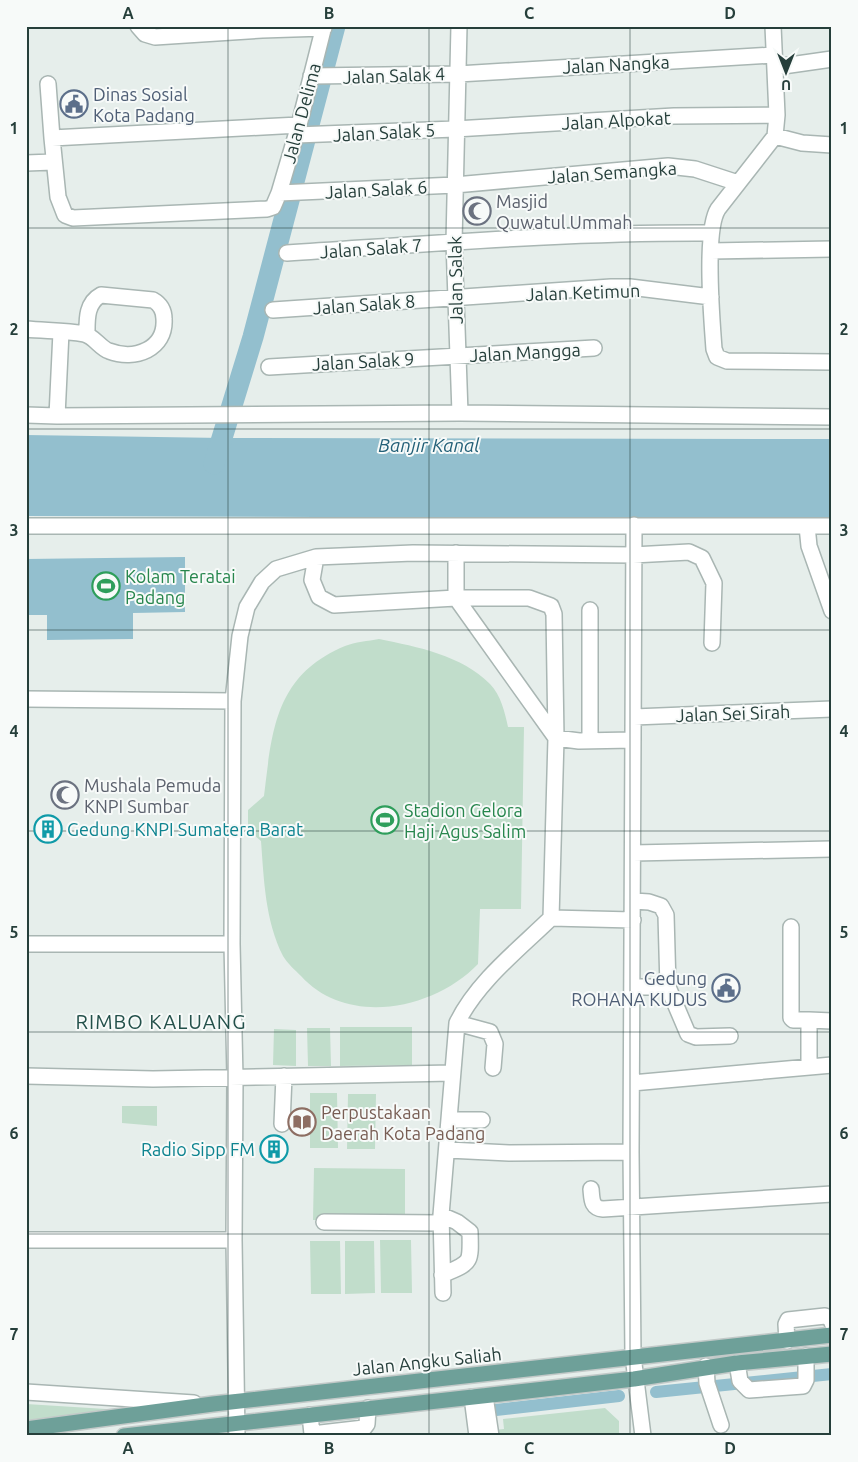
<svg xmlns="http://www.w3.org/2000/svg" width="858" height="1462" viewBox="0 0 858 1462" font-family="Ubuntu,sans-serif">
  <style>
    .green { fill: #c1ddcb }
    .water { fill: #93bfce }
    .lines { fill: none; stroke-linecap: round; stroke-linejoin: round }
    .canal { stroke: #93bfce; stroke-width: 12 }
    .river { stroke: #93bfce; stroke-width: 21 }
    .minor-casing { stroke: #a9b6b3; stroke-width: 18 }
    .major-casing { stroke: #c2c9c8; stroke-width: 18 }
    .minor { stroke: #fff; stroke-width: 15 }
    .major { stroke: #6ea099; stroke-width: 15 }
    .grid { fill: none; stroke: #263f3b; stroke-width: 1; stroke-opacity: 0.55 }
    .labels { text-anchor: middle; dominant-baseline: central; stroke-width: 4; stroke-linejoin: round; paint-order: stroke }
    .street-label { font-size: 18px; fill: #263f3b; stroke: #f7faf9 }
    .service-label { font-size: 18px; fill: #4e5e75; stroke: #f7faf9; text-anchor: start }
    .worship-label { font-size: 18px; fill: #5b616d; stroke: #f7faf9; text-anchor: start }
    .leisure-label { font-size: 18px; fill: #27864d; stroke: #f7faf9; text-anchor: start }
    .culture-label { font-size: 18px; fill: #0d838f; stroke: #f7faf9; text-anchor: start }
    .education-label { font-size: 18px; fill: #785e54; stroke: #f7faf9; text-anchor: start }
    .water-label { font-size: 19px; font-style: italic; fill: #236078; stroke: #f7faf9 }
    .quarter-label { font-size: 20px; letter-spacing: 1px; fill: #23504a; stroke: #f7faf9 }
    .neatline { fill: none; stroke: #263f3b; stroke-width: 2 }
    .grid-label { font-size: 16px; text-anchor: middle; font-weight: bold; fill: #263f3b }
  </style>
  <rect width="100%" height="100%" fill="#e6eeeb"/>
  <path class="green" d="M379,639C418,647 461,655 490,684C501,695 505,713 508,727H524L521,909H480L478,964C434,1010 347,1027 301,976C295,970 287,963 283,956C265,920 264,880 261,841L248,830V810L264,796C272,731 275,675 345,646C355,642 368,641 379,639Z
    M340,1027H412V1065L340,1066Z
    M307,1028H330L331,1066H308Z
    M274,1029L296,1030V1066L273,1065Z
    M310,1093H337L338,1148H310Z
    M348,1094H376L375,1149H347Z
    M122,1106H157V1126L122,1123Z
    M314,1168L405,1169V1221L313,1220Z
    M380,1240H411L412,1293H381Z
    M310,1241H340L341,1294H311Z
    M345,1241H374L375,1293L345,1294Z
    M26,1404L122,1410L26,1422Z
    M605,1408L619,1421V1436H494L495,1430L504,1429L503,1419Z"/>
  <path class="water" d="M26,435L223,438L832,439V519L26,516Z
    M185,557V612L133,613V639L47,640V615H26V559Z"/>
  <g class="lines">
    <path class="canal" d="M656,1392L832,1374
      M496,1410L619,1396"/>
    <path class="river" d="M214,464L253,337L335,26"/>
    <g class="minor-casing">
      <path id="minor" d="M138,26L145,34L155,37L262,30L324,28
        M459,26L454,242L460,413
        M773,26L777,115L775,136L718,209C704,231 712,321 714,349L717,357L727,361L832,362
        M776,67L832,59
        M311,76L458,74L774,55
        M48,84L52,138
        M299,125L52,138L58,197L65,215L73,218L267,209L273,207L279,193L299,125L324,26
        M296,135L455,129L674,116L777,115
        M775,136L802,143L832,145
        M26,163L53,162
        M279,193L455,185L668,166L695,169L738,183
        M711,251L832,249
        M287,253C428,244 570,232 711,233
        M273,310L611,287H630L711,297
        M26,329C45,331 66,330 84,334C94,336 100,348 109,351C135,361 166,349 164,319C164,310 160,304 153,300L101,295C86,303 87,320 87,334
        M269,367L594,348
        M26,415L57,416L460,413L832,417
        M57,416L61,332
        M634,525L631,1152L633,1356L643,1436
        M26,526H832
        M807,526L809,546L832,611
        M456,553V598L556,738L579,741L633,740
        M316,557L312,580L319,597L334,605L456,598H529L551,606L554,614L556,738L551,918C518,950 477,982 457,1023L441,1215L443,1293
        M26,699L233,701
        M634,717L832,709
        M590,741V610
        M633,853L832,849
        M551,918L633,920
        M791,927V1018L793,1020H809
        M26,944H232
        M632,987H668L666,915L661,906L649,902L634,901
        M668,987L688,1034L696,1037L730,1036
        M457,1023L490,1032L495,1044L493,1068
        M809,1067V1020L832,1021
        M26,1076L153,1079L452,1073
        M632,1083L832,1065
        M450,1120H482
        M282,1124L284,1076
        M448,1150L509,1153L631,1152
        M591,1189C592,1199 591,1208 603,1209L832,1194
        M441,1215L457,1222L470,1232C471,1265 471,1262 442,1275
        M324,1222L440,1223
        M26,1240H234
        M787,1341L786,1324L788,1320L825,1316L831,1319L832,1323
        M737,1363L740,1381L749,1390L803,1386L806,1380V1356
        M706,1366L707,1383L721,1425
        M26,1392L194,1403
        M485,1396L491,1436
        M472,1397L477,1436
        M310,1415L312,1434L364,1428L367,1424L368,1408
        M237,1436L234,1240L235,1078L232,944L233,701L240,636L247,607L262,582L276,569L316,557L413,553L633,555L689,552L702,558L714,583L712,643"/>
    </g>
    <g class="major-casing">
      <path id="major" d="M26,1429L213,1404L832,1335
        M124,1436L634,1379L737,1363L832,1354"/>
    </g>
    <use href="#minor" class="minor"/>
    <use href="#major" class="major"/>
  </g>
  <path class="grid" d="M228,26V1436M429,26V1436M630,26V1436M26,228H832M26,429H832M26,630H832M26,831H832M26,1032H832M26,1234H832"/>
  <defs>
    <g id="civic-ring" transform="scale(1.4375)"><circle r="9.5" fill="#f7faf9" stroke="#5c6f8a" stroke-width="1.5"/><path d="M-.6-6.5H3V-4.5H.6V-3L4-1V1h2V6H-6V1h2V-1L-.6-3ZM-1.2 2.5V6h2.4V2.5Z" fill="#5c6f8a"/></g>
    <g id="mosque-ring" transform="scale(1.4375)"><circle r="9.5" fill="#f7faf9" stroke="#6b7280" stroke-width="1.5"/><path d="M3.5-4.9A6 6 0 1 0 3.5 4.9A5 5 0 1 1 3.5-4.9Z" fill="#6b7280"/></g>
    <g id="stadium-ring" transform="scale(1.4375)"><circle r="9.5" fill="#f7faf9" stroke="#2e9e5b" stroke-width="1.5"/><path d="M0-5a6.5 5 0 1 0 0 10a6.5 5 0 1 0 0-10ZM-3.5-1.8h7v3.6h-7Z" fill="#2e9e5b"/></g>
    <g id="building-ring" transform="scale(1.4375)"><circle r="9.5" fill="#f7faf9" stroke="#0f9aa8" stroke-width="1.5"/><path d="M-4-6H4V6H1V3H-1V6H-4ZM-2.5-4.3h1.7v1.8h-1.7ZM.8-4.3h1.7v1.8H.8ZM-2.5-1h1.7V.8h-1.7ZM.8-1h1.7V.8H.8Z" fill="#0f9aa8"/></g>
    <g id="library-ring" transform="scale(1.4375)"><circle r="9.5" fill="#f7faf9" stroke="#8d6e63" stroke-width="1.5"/><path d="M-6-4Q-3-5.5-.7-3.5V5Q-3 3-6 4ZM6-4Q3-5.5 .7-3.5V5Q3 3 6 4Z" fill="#8d6e63"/></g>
  </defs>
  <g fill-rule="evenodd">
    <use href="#civic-ring" x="74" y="104"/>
    <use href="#mosque-ring" x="477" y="211"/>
    <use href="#stadium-ring" x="106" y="586"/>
    <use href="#mosque-ring" x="65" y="795"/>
    <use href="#stadium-ring" x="385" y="820"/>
    <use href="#building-ring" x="48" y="829"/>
    <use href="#civic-ring" x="726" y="988"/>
    <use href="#library-ring" x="302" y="1122"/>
    <use href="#building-ring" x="274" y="1149"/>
  </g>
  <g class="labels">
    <g class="street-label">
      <text transform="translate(616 64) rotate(-3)">Jalan Nangka</text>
      <text transform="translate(394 75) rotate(-2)">Jalan Salak 4</text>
      <text transform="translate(301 113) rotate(-75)">Jalan Delima</text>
      <text transform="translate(616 120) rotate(-3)">Jalan Alpokat</text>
      <text transform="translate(384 132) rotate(-3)">Jalan Salak 5</text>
      <text transform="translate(612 172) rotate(-4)">Jalan Semangka</text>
      <text transform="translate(376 189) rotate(-3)">Jalan Salak 6</text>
      <text transform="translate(371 248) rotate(-4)">Jalan Salak 7</text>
      <text transform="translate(455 280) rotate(-91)">Jalan Salak</text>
      <text transform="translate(583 292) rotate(-2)">Jalan Ketimun</text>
      <text transform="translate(364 304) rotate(-4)">Jalan Salak 8</text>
      <text transform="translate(525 352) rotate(-3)">Jalan Mangga</text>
      <text transform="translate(363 361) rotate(-3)">Jalan Salak 9</text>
      <text transform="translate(733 713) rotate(-2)">Jalan Sei Sirah</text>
      <text transform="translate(427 1361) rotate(-6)">Jalan Angku Saliah</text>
    </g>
    <g class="service-label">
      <text x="93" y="94">Dinas Sosial<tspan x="93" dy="21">Kota Padang</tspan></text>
      <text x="707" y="978" text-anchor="end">Gedung<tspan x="707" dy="21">ROHANA KUDUS</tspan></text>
    </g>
    <g class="worship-label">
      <text x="496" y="201">Masjid<tspan x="496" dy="21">Quwatul Ummah</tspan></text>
      <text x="84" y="785">Mushala Pemuda<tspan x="84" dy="21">KNPI Sumbar</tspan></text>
    </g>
    <g class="leisure-label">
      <text x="125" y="576">Kolam Teratai<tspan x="125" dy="21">Padang</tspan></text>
      <text x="404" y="810">Stadion Gelora<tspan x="404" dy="21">Haji Agus Salim</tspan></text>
    </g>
    <g class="culture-label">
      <text x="67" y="829">Gedung KNPI Sumatera Barat</text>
      <text x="255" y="1149" text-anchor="end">Radio Sipp FM</text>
    </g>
    <g class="education-label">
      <text x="321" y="1112">Perpustakaan<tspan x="321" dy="21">Daerah Kota Padang</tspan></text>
    </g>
    <g class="water-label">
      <text x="429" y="445">Banjir Kanal</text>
    </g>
    <g class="quarter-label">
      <text x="161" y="1021">RIMBO KALUANG</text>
    </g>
  </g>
  <rect width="858" height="1462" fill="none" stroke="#f7faf9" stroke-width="55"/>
  <g transform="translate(786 72) rotate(180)" stroke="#f7faf9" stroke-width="4" paint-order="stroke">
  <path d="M0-4L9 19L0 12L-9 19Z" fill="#263f3b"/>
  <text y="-8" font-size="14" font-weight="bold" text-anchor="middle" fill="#263f3b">U</text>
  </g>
  <rect x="28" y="28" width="802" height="1406" class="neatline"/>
  <g class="grid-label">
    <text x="128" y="19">A</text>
    <text x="329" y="19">B</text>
    <text x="529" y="19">C</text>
    <text x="730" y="19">D</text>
    <text x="14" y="134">1</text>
    <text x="844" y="134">1</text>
    <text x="14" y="335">2</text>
    <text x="844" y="335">2</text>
    <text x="14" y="536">3</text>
    <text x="844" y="536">3</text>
    <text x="14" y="737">4</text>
    <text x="844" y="737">4</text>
    <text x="14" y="938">5</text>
    <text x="844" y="938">5</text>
    <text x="14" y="1139">6</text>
    <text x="844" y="1139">6</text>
    <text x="14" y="1340">7</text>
    <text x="844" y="1340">7</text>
    <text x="128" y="1454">A</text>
    <text x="329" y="1454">B</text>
    <text x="529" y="1454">C</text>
    <text x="730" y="1454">D</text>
  </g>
</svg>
